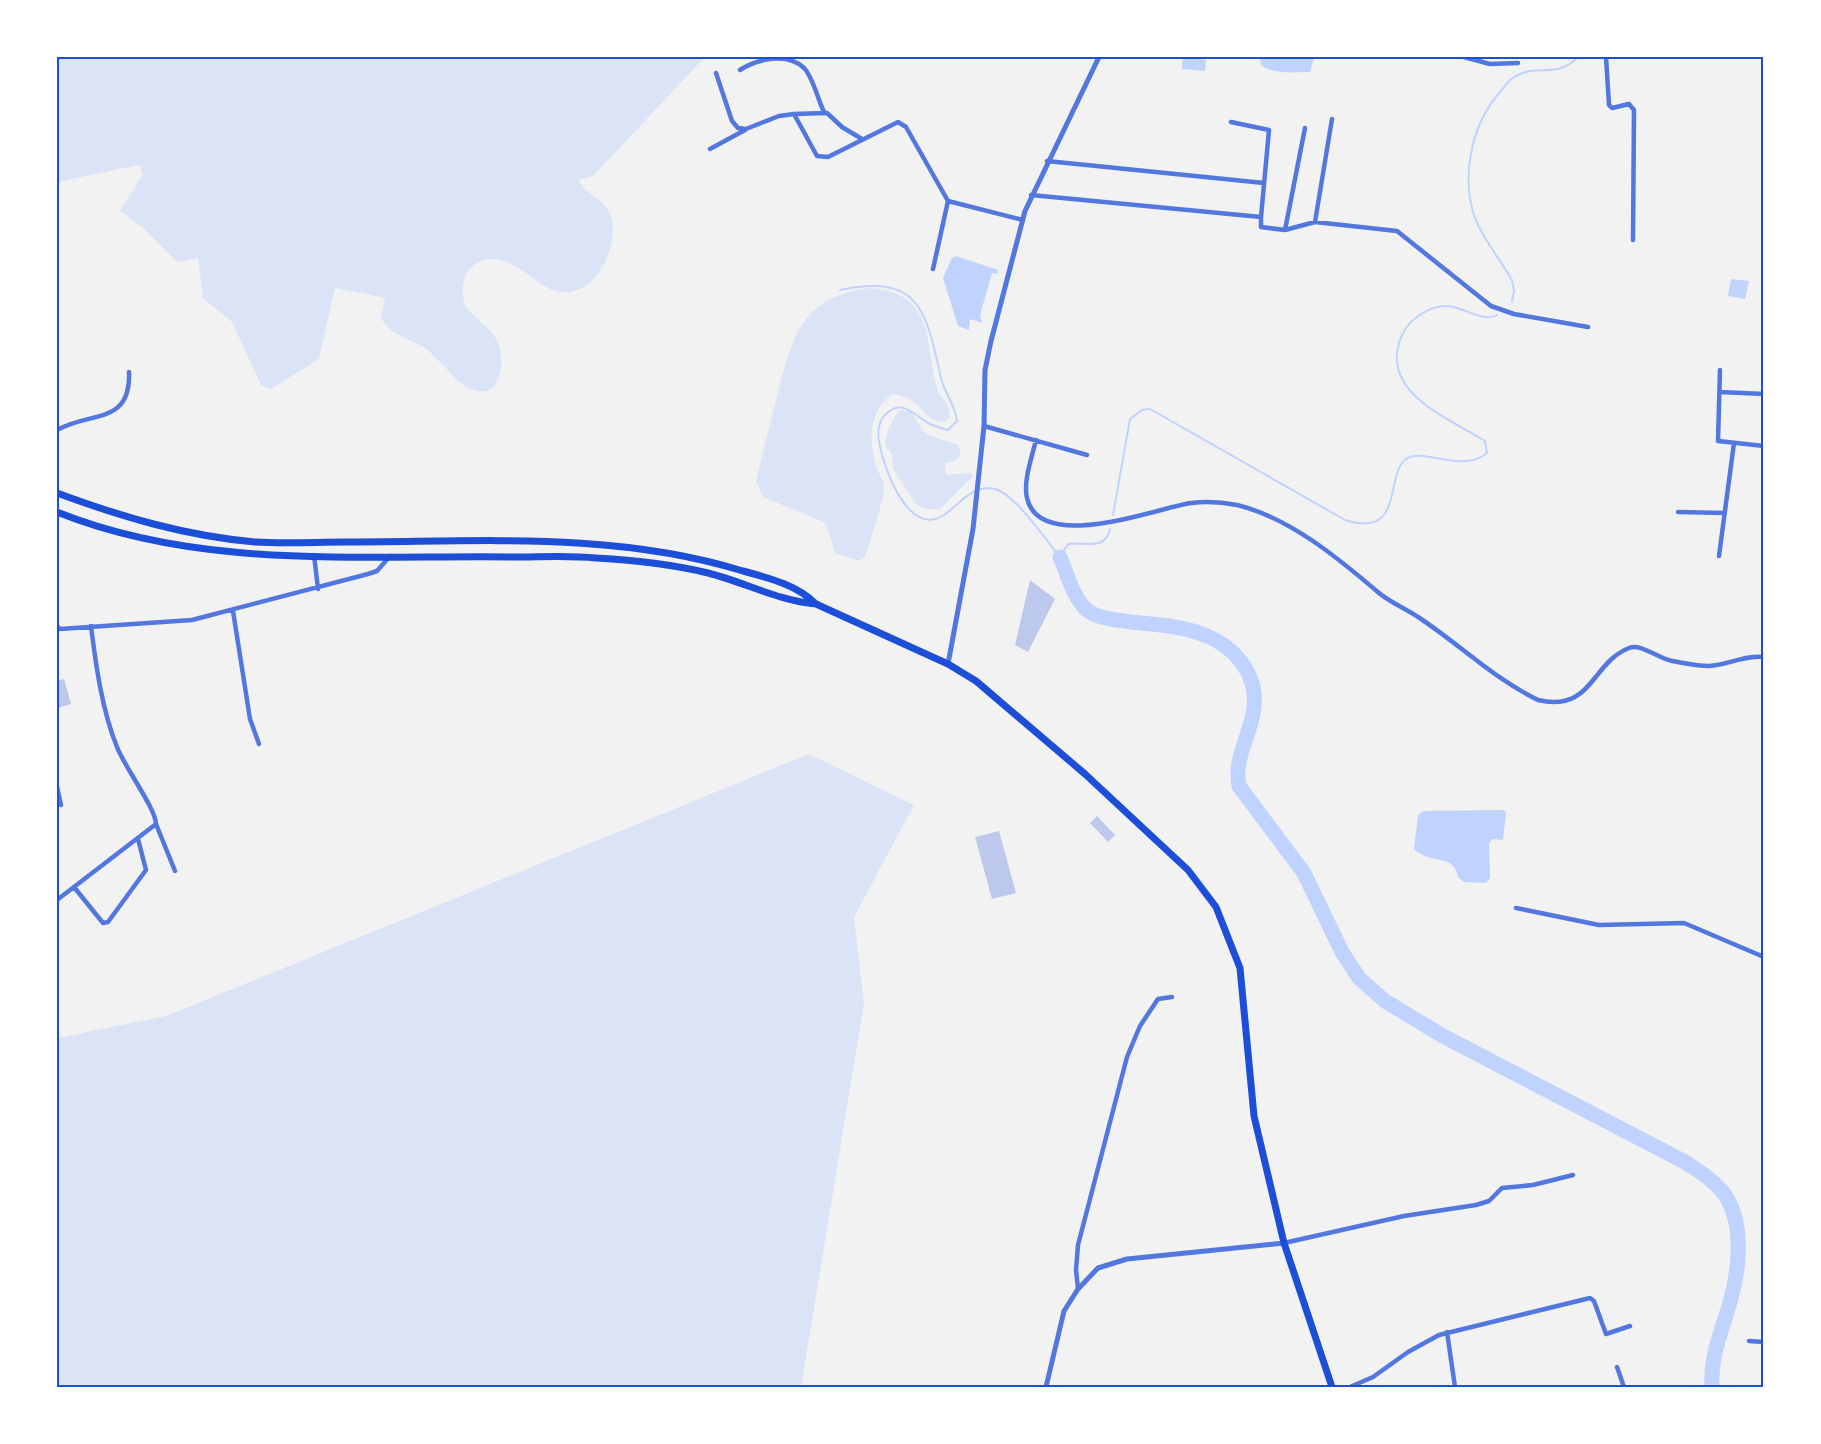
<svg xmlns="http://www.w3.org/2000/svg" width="1821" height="1444" viewBox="0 0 1821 1444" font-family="'IBM Plex Serif',serif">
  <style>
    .green { fill: #dbe4f7 }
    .water { fill: #bfd3fe }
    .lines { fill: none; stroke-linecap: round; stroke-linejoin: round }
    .stream { stroke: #bfd3fe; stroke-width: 2 }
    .river { stroke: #bfd3fe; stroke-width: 15 }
    .building { fill: #bdc9ec }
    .minor { stroke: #5277de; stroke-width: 4.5 }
    .tertiary { stroke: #5277de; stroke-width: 5 }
    .primary { stroke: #1d4ed8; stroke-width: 7 }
    .neatline { fill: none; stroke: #1d4ed8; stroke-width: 2 }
  </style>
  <rect width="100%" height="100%" fill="#f2f2f2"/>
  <path class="green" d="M57,57H705L593,176L579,180C586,196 605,198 611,216C620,246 596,297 560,292C535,289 507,243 474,265C463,273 461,289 464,302C467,315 493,327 498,343C508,372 495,408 461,383C454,378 448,370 442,364C436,359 431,352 425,348C409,339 390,335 381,318L385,298L335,288L319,359L271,389L261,385L232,322L203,298L198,258L177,262L142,227L120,211L143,174L139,165L57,182Z
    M870,288C933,293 925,337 936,384C939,400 948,397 950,417L944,422C921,421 924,398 893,394C867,411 869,442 877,469C879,474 884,481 884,486C885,498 869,543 865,557L859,561L835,553L826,523L763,497L756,481C763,451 771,421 778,392C794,333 802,297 870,288Z
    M901,410L912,412L922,430L928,435L958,445L961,455L954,461L945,463L946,475L971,473L973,476L940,509H927L917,505C908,493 901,481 893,469C892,465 893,458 892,454C890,451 887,449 886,446C883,438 894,415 901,410Z
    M809,754L914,805L854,917L864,1004L801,1387H57V1038L166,1016Z"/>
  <path class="water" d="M1183,57L1206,60L1205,71L1182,69Z
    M1260,57H1314L1310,72C1295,72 1274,75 1261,65Z
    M956,256L998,270L997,274L992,273L980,315L982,323L970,319L969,330L958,326L943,278L952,258Z
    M1731,279L1749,281L1745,299L1728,296Z
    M1503,810L1506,812L1503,840L1493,839L1489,843L1490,878L1486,883L1464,882L1458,877C1454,853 1430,865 1414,849L1418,815L1423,811Z"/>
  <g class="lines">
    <path class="stream" d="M840,290C921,273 926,312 941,378C945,394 955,404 957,421L948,430C942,428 936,427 930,424C914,416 902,396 884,416C879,421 877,434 879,441C883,466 908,539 944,515C960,504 972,484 995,489C1015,494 1046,540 1060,557
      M1512,302L1514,291L1512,280C1501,261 1479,233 1473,212C1462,171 1472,124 1500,92C1505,86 1509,79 1516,76C1540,63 1555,80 1578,57
      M1113,515L1130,419L1142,410L1150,409L1345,520C1405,539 1384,476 1406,459C1422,447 1462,474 1487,453L1485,441C1447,417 1375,391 1403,333C1410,319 1428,307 1444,306C1461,304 1482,324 1497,315
      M1060,557L1068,544C1083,541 1105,552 1110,529"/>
    <path class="river" d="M1060,557C1067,573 1073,598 1087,610C1098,619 1117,620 1131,622C1175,626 1227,629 1249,675C1268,717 1231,748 1239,786L1304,873L1342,952L1359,978L1385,1001L1443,1036L1685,1162C1700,1172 1717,1182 1727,1198C1744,1227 1739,1271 1730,1302C1722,1331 1710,1356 1712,1387"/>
  </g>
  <path class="building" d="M1030,580L1055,599L1028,652L1015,645Z
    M64,679L71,704L58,708L57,681Z
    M1097,816L1115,835L1108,842L1090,823Z
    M999,831L1016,893L992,899L975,837Z"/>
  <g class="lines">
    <path class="minor" d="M1464,57L1490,64L1518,63
      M1606,57L1609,105L1612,108L1629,104L1634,110L1633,240
      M740,70C757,59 787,52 804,68C813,77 818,100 824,112
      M716,73L732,121L738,128L746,129L779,116L794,114L817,156L828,157L898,122L906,127L948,201L1023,220
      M794,114L827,113L842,127L862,139
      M1231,122L1269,130L1261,217
      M710,149L745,130
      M1047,161L1264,183
      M1031,195L1261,217V227L1285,230L1315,222L1397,231L1491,306L1514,314L1588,327
      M1315,222L1332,119
      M1285,230L1305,128
      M933,269L948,201
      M1720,370L1718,441L1764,446
      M1720,392L1764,394
      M984,426L1087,455
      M57,430C91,411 131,425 129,372
      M1036,440C1032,457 1023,481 1027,498C1040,554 1157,508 1191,503C1206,501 1222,502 1237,505C1290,518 1338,558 1379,593C1391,603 1405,608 1418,617C1458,643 1494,679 1538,700C1592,713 1591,663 1629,648C1641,643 1659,659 1672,661C1684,663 1697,666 1709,666C1728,665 1744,655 1764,657
      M1678,512L1725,513
      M314,555L318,589
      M1719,556L1734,443
      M233,611L250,719L259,744
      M57,626L60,629L192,620L368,574L377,571L390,556
      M57,787L61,805
      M156,824L175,871
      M74,887L103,923L108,922L146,870L138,839
      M57,900L156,824C156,809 124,766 117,747C102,710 96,666 91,626
      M1516,908L1599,925L1684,923L1764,957
      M1284,1243L1404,1216L1476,1205L1489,1201L1502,1188L1533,1185L1573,1175
      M1078,1289L1076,1270L1078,1245L1127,1057L1140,1026L1158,999L1172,997
      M1447,1332L1455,1387
      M1749,1341L1764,1342
      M1617,1367L1624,1387
      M1350,1387L1373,1377L1408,1352L1439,1335L1590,1298L1594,1301L1606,1334L1630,1326"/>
    <path class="tertiary" d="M948,664L973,529L984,426L985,370L991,341L1025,211L1099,57
      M1046,1387L1064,1311L1078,1289L1098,1268L1127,1259L1284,1243"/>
    <path class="primary" d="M57,493C122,517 186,536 255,542C285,544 316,542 346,542C479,542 614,531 743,571C769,578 797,585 816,604
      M57,512C201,570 361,555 514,557C541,557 569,555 596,558C633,560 671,564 708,573C744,582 779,601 816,604L948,664L976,681L1085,774L1188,870L1216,907L1240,968L1254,1116L1284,1243L1332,1387"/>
  </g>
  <rect width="1821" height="1444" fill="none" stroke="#ffffff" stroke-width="117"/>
  <rect x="58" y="58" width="1704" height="1328" class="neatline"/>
</svg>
